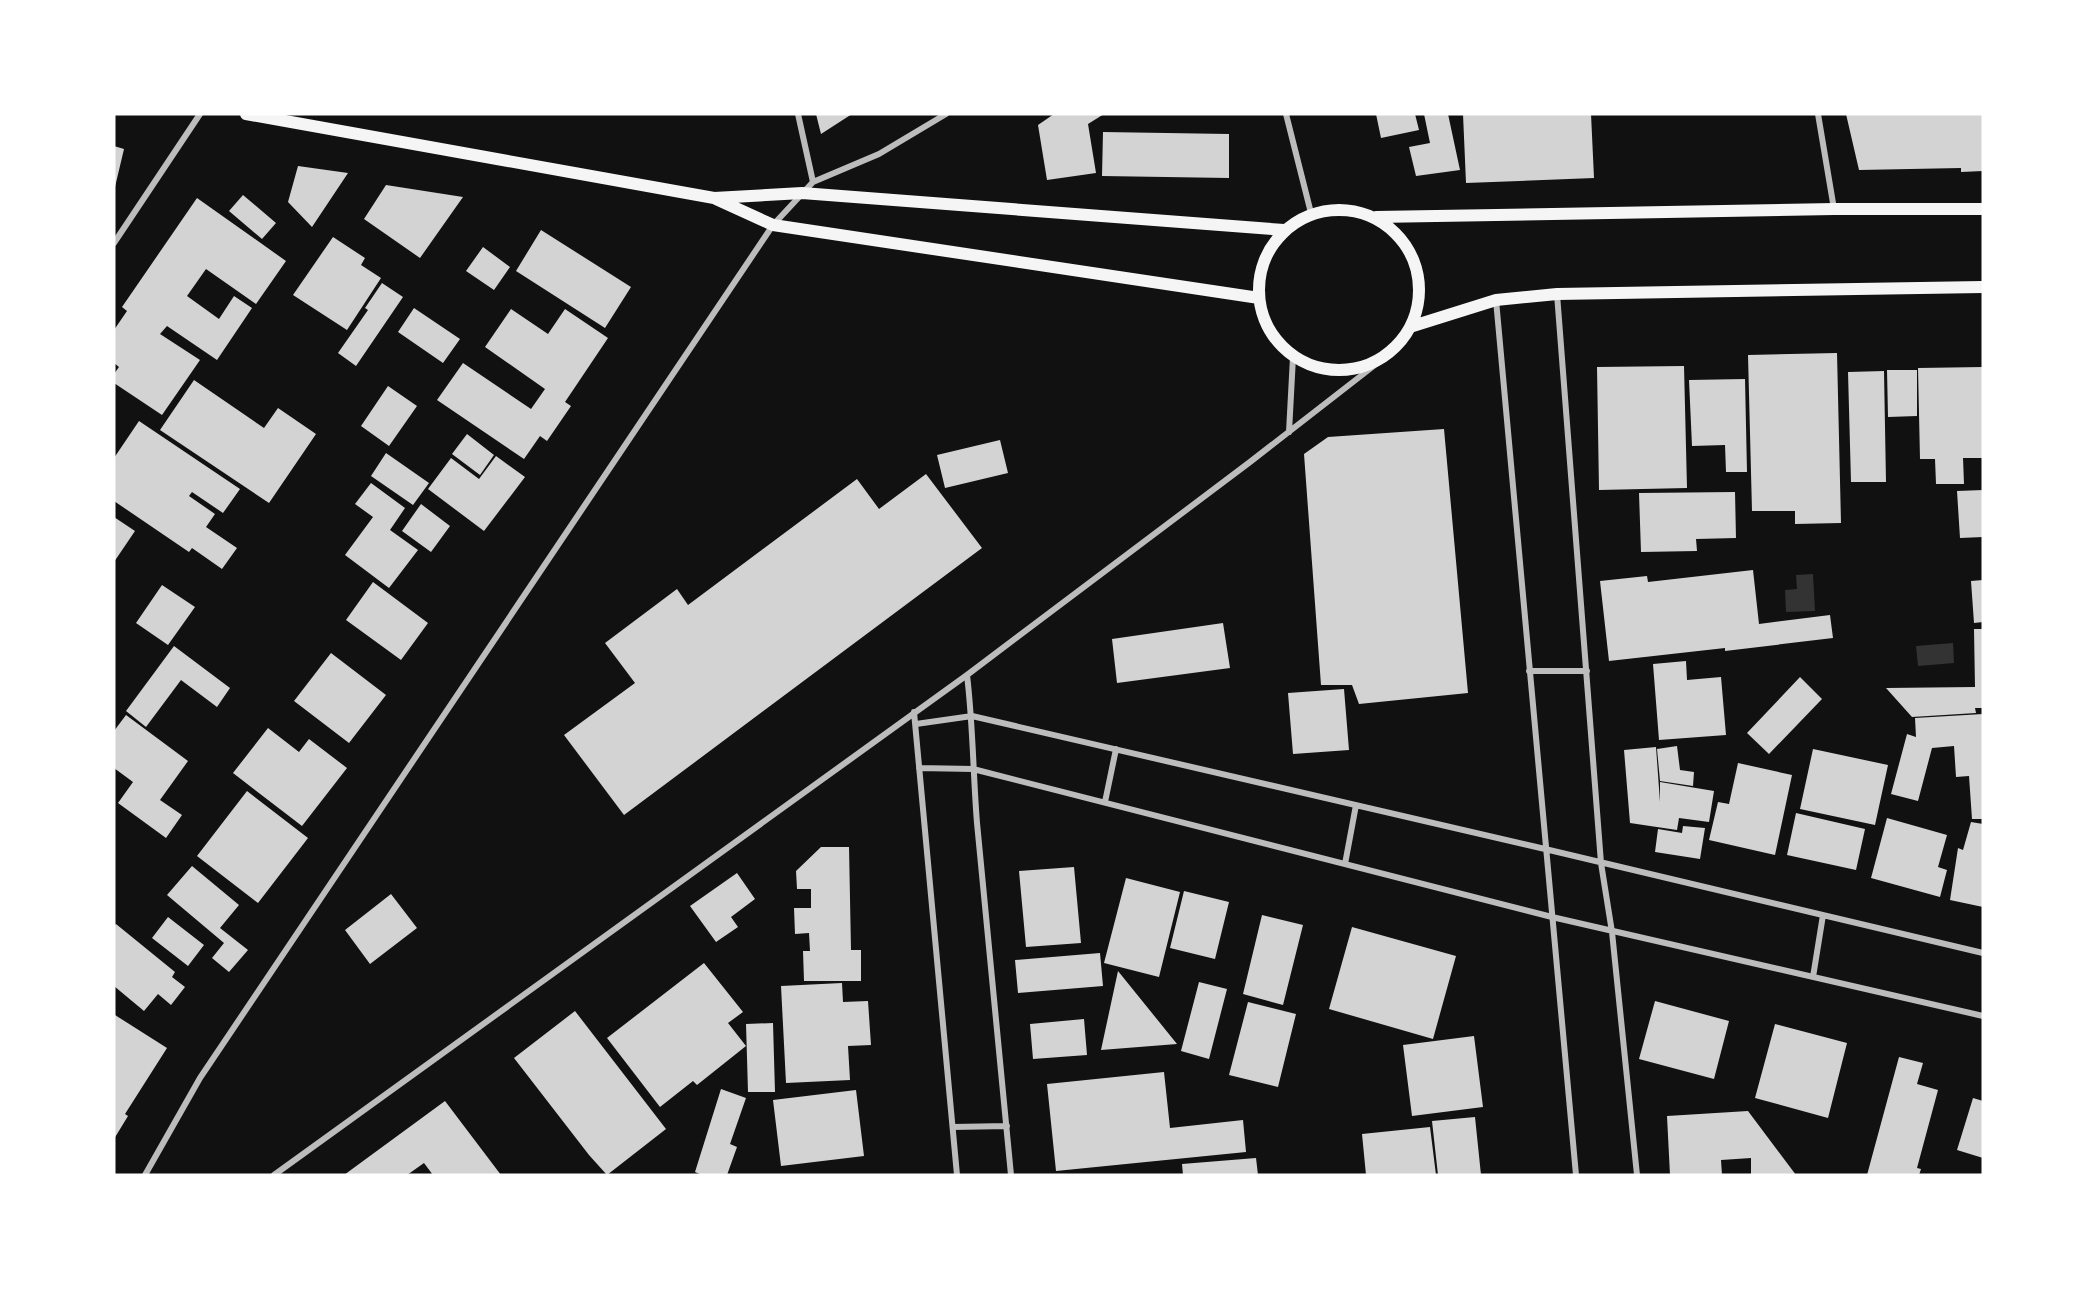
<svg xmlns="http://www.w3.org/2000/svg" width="2097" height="1289" viewBox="0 0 2097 1289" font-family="Jost,sans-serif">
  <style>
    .water { fill: #333 }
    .building { fill: #d3d3d3 }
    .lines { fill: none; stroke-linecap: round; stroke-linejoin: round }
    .minor { stroke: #bcbcbc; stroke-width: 6 }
    .secondary { stroke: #f5f5f5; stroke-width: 12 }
  </style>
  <rect width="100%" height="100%" fill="#111"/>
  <path class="water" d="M1813,574L1815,611L1786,612L1785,590L1797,589L1796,575Z
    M1953,643L1954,663L1918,666L1916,646Z"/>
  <path class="building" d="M816,114H852L821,134Z
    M1054,114H1104L1088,124L1096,173L1047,180L1038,125Z
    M1376,114H1415L1419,130L1381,138Z
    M1424,114H1448L1460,170L1416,176L1409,147L1430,143Z
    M1463,114H1591L1594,178L1466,183Z
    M1846,114H1983V171L1961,172V168L1859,170Z
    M1103,132L1229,134V178L1102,176Z
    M114,146L124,149L115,187H114Z
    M298,166L348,173L312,227L288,202Z
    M386,185L463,197L420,258L364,219Z
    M243,195L276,223L262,239L229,211Z
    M197,198L286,261L256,304L206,269L187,296L219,319L234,296L252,308L217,360L167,326L160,334L200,360L162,415L114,383V374L119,367L114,363V330L127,311L122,307Z
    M541,230L631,287L605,328L516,271Z
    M333,237L365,258L361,265L381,278L347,330L293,295Z
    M483,247L510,267L494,290L466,271Z
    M382,283L403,297L356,366L338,353L368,310L365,308Z
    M414,308L460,339L443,363L398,332Z
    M511,309L548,334L565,309L608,338L565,402L571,406L547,441L540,436L524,459L437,400L463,363L531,409L545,389L485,347Z
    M1837,353L1841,523L1795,524V511H1752L1748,355Z
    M1684,366L1687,488L1599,490L1597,367Z
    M1983,367V458H1963L1964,484H1936L1935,459H1920L1918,368Z
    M1887,370H1917V416L1888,417Z
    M1884,371L1886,482H1851L1848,372Z
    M1745,379L1747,472H1726L1725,445L1692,446L1689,380Z
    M194,380L264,428L278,408L316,434L269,503L160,430Z
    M388,386L417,406L389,446L361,426Z
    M139,421L240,489L223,513L192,492L189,496L215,514L206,527L237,548L222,569L192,548L189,552L114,501V458Z
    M1444,429L1468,693L1359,704L1352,685H1321L1304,454L1328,437Z
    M467,434L494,455L480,475L452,454Z
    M1000,440L1008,473L945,488L937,455Z
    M386,453L429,483L413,505L371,476Z
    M496,456L525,477L484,531L428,489L451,458L479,479Z
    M926,474L982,548L624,815L564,735L635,683L605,643L677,589L688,605L857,479L879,509Z
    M371,483L405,508L390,530L418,550L389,588L345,555L373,517L355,504Z
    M1983,490V537L1960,538L1957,491Z
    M1735,492L1736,538L1696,539L1697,551L1641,552L1639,493Z
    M421,504L450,526L431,552L402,531Z
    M114,517L135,531L114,562Z
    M1753,570L1759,624L1830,615L1833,638L1725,651V648L1609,661L1600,581L1647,576L1648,582Z
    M1983,580V622L1974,623L1971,581Z
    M373,582L428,623L401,660L346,620Z
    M162,585L195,607L168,645L136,623Z
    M1223,623L1230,668L1117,683L1112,639Z
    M1974,629H1983V708H1975L1976,713L1912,717L1886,688L1975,687Z
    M174,646L230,688L217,707L181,680L146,727L126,711Z
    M331,653L386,695L349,743L294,701Z
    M1686,661L1687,680L1721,677L1726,735L1659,740L1653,664Z
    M1800,677L1822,699L1769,754L1747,733Z
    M1344,689L1349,750L1293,754L1288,693Z
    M1983,714V819H1972L1969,776L1956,777L1954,746L1932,748L1918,801L1891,794L1907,734L1916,737L1915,718Z
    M126,715L188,761L160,800L182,815L166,838L118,803L133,782L114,768V731Z
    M268,728L299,752L309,739L347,768L302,826L233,773Z
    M1677,746L1680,770L1694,772L1693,786L1660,781L1657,749Z
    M1656,747L1660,802V782L1714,791L1709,822L1679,818L1677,830L1630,823L1624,750Z
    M1813,749L1888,765L1875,825L1800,809Z
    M1738,763L1792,775L1775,855L1709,840L1718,802L1729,804Z
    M247,791L308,838L258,903L197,856Z
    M1796,813L1865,829L1856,870L1787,855Z
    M1887,818L1947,835L1938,867L1947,870L1940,897L1871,878Z
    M1971,822L1983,824V907L1950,900L1958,848L1963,850Z
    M1683,826L1705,828L1700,859L1655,852L1658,829L1682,833Z
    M821,847H849L851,950H861V981H804L803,951H810L809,933L795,934L794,908H811V889H797L796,871Z
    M192,866L239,905L220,928L248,950L229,972L212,958L224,943L167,895Z
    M1074,867L1081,943L1026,947L1019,871Z
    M737,873L755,899L731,917L738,927L716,942L690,906Z
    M1126,878L1180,892L1159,977L1104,963Z
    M1184,891L1229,902L1215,959L1170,948Z
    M391,894L417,928L370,964L345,930Z
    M1262,915L1303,925L1283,1005L1243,994Z
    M168,917L204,945L188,966L152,938Z
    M116,924L175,972L172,977L185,987L171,1005L158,994L144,1011L114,986V926Z
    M1352,927L1456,956L1433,1039L1329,1009Z
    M1100,953L1103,986L1018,993L1015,960Z
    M704,963L743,1012L728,1023L746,1046L697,1085L693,1081L660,1107L607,1038Z
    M1118,971L1177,1044L1101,1050Z
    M1199,982L1227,989L1209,1059L1181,1051Z
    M842,983L843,1002L868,1001L871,1045L848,1046L850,1080L786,1083L781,986Z
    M1655,1001L1729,1021L1714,1079L1639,1059Z
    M1248,1002L1296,1014L1278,1087L1229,1075Z
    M575,1011L666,1129L607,1175L589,1155L514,1058Z
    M115,1015L167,1048L125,1114L128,1116L114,1139Z
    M1084,1019L1087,1055L1033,1059L1030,1024Z
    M773,1023L775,1092H748L746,1024Z
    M1775,1024L1847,1043L1828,1118L1755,1098Z
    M1474,1036L1483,1107L1412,1116L1403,1045Z
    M1899,1057L1923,1063L1917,1084L1938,1090L1917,1168L1921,1169L1919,1175H1867Z
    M1164,1072L1170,1128L1243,1120L1246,1152L1056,1171L1047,1084Z
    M721,1089L746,1098L730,1144L737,1147L727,1175H702L695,1172Z
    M856,1090L864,1156L781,1166L773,1100Z
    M1973,1098L1983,1101V1158L1957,1150Z
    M445,1101L501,1175H433L424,1163L407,1175H344Z
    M1748,1111L1796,1175H1751V1158L1721,1160L1722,1175H1670L1667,1116Z
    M1475,1117L1481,1175H1438L1432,1121Z
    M1430,1127L1436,1175H1366L1362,1134Z
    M1256,1158L1258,1175H1183L1182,1164Z"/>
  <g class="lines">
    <path class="minor" d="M798,114L813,182
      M1286,114L1311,213
      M1818,114L1834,209
      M114,243L200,114
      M1557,294L1601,863L1612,932L1637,1175
      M1496,300L1576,1175
      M1289,432L1293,357
      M1529,671H1587
      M967,675C973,724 973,773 977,823L1011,1175
      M914,712L957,1175
      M916,724L972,716L1545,849L1983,953
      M919,768L973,769L1552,917L1983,1016
      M1105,802L1116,749
      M1345,864L1356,805
      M1813,977L1823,915
      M953,1127L1007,1126
      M145,1175L200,1078L773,225L813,182L879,154L946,114
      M274,1175L967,675L1250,462L1380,361"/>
    <path class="secondary" d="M246,114L714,198L802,193L1284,230
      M716,199L773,225L1259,298
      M1259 290a80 80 0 1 1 160 0a80 80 0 1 1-160 0Z
      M1376,217L1834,209H1983
      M1413,326L1496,300L1557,294L1983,287"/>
  </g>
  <rect width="2097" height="1289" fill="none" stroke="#ffffff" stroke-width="231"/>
</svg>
